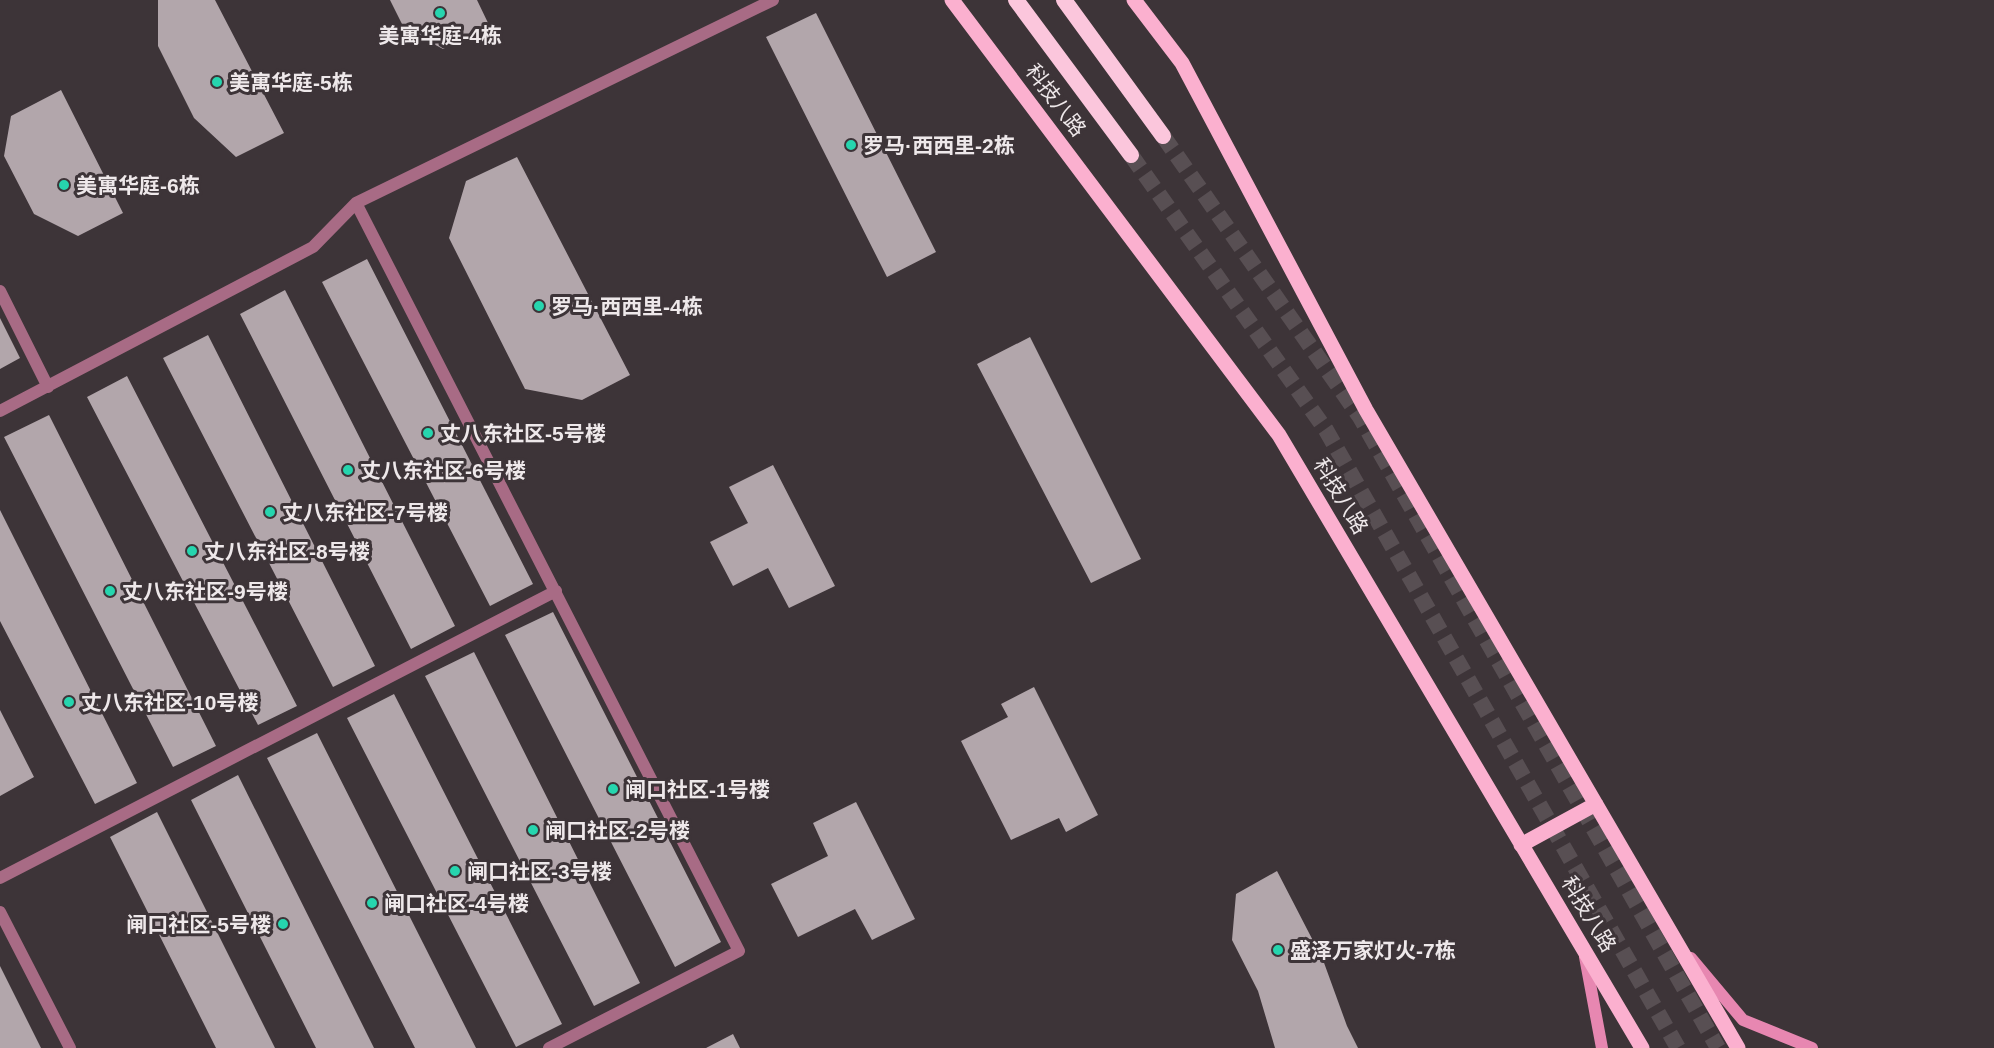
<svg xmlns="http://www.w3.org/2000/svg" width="1994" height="1048" viewBox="0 0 1994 1048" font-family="Arial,'Noto Sans SC',sans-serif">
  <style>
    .building { fill: #b2a6ab }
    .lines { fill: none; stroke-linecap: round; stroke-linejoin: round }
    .trunk-tunnel { stroke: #584f53; stroke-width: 16; stroke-dasharray: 16 8; stroke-linecap: butt }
    .minor { stroke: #a86b85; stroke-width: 12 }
    .secondary { stroke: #e787b1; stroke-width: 12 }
    .primary { stroke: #fbb0cf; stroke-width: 15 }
    .trunk { stroke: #fbc6dc; stroke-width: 16 }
    .poi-dot { fill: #26d5ae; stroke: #3d3438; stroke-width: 2 }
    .labels { text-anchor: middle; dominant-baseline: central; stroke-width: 6; stroke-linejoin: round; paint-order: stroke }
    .poi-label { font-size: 21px; font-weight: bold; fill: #eee8ea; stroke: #3d3438; text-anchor: start }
    .street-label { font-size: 21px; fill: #eee8ea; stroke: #3d3438 }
  </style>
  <rect width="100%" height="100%" fill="#3d3438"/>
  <path class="building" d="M158,0H215L284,133L236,157L194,118L158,46Z
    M390,0H477L489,25L443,49L404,28Z
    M816,13L936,252L887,277L766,37Z
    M61,90L123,213L78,236L34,214L4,156L11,116Z
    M517,157L630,375L582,400L525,389L449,238L466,181Z
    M367,259L533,584L490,606L322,282Z
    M285,290L455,626L411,649L240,314Z
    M0,318L20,358L0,369Z
    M208,335L375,666L333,687L163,358Z
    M1030,337L1141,559L1091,583L977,364Z
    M127,376L297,706L258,725L87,397Z
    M49,415L216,746L173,767L4,437Z
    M773,465L835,586L789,608L768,568L733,586L710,542L748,523L729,487Z
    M0,510L137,783L95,804L0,621Z
    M553,612L721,942L675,967L505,635Z
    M474,652L640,983L594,1006L425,676Z
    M1034,687L1098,815L1066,832L1059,818L1011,840L961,741L1008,717L1001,704Z
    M394,694L562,1024L516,1047L347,718Z
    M0,710L34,777L0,796Z
    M317,733L476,1048H415L267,758Z
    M238,775L374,1048H316L191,800Z
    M856,802L915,919L872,940L855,909L798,937L771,884L828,856L813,823Z
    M157,812L275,1048H216L110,837Z
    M1277,871L1323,960L1347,1026L1358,1048H1275L1258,991L1232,940L1236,894Z
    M0,966L41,1048H0Z
    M733,1034L740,1048H706Z"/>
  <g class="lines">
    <path class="trunk-tunnel" d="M1163,136L1360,417L1718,1048
      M1131,155L1326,430L1678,1048"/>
    <path class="minor" d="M356,203L739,951L549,1048
      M0,291L48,387
      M0,411L313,247L356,203L773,0
      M0,878L556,591
      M0,912L70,1048"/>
    <path class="secondary" d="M1585,957L1602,1048
      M1691,958L1743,1020L1812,1048"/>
    <path class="primary" d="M952,0L1279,435L1642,1048
      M1134,0L1182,63L1366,410L1738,1048
      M1521,845L1596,804"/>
    <path class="trunk" d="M1016,0L1131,155
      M1064,0L1163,136"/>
  </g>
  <g class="poi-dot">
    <circle cx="440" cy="13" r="6"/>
    <circle cx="217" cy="82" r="6"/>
    <circle cx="851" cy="145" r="6"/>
    <circle cx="64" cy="185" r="6"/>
    <circle cx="539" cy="306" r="6"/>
    <circle cx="428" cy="433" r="6"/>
    <circle cx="348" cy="470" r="6"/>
    <circle cx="270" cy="512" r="6"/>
    <circle cx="192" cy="551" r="6"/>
    <circle cx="110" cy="591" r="6"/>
    <circle cx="69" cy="702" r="6"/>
    <circle cx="613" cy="789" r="6"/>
    <circle cx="533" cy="830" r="6"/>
    <circle cx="455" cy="871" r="6"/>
    <circle cx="372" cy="903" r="6"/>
    <circle cx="283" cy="924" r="6"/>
    <circle cx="1278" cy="950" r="6"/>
  </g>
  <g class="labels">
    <g class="poi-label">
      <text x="440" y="35" text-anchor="middle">美寓华庭-4栋</text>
      <text x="229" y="82">美寓华庭-5栋</text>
      <text x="863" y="145">罗马·西西里-2栋</text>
      <text x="76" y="185">美寓华庭-6栋</text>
      <text x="551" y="306">罗马·西西里-4栋</text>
      <text x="440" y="433">丈八东社区-5号楼</text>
      <text x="360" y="470">丈八东社区-6号楼</text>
      <text x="282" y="512">丈八东社区-7号楼</text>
      <text x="204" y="551">丈八东社区-8号楼</text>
      <text x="122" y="591">丈八东社区-9号楼</text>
      <text x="81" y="702">丈八东社区-10号楼</text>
      <text x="625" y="789">闸口社区-1号楼</text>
      <text x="545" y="830">闸口社区-2号楼</text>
      <text x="467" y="871">闸口社区-3号楼</text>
      <text x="384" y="903">闸口社区-4号楼</text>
      <text x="271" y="924" text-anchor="end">闸口社区-5号楼</text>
      <text x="1290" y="950">盛泽万家灯火-7栋</text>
    </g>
    <g class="street-label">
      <text transform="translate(1056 100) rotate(53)">科技八路</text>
      <text transform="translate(1341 496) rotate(59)">科技八路</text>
      <text transform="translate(1589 914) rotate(59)">科技八路</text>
    </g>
  </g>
</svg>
